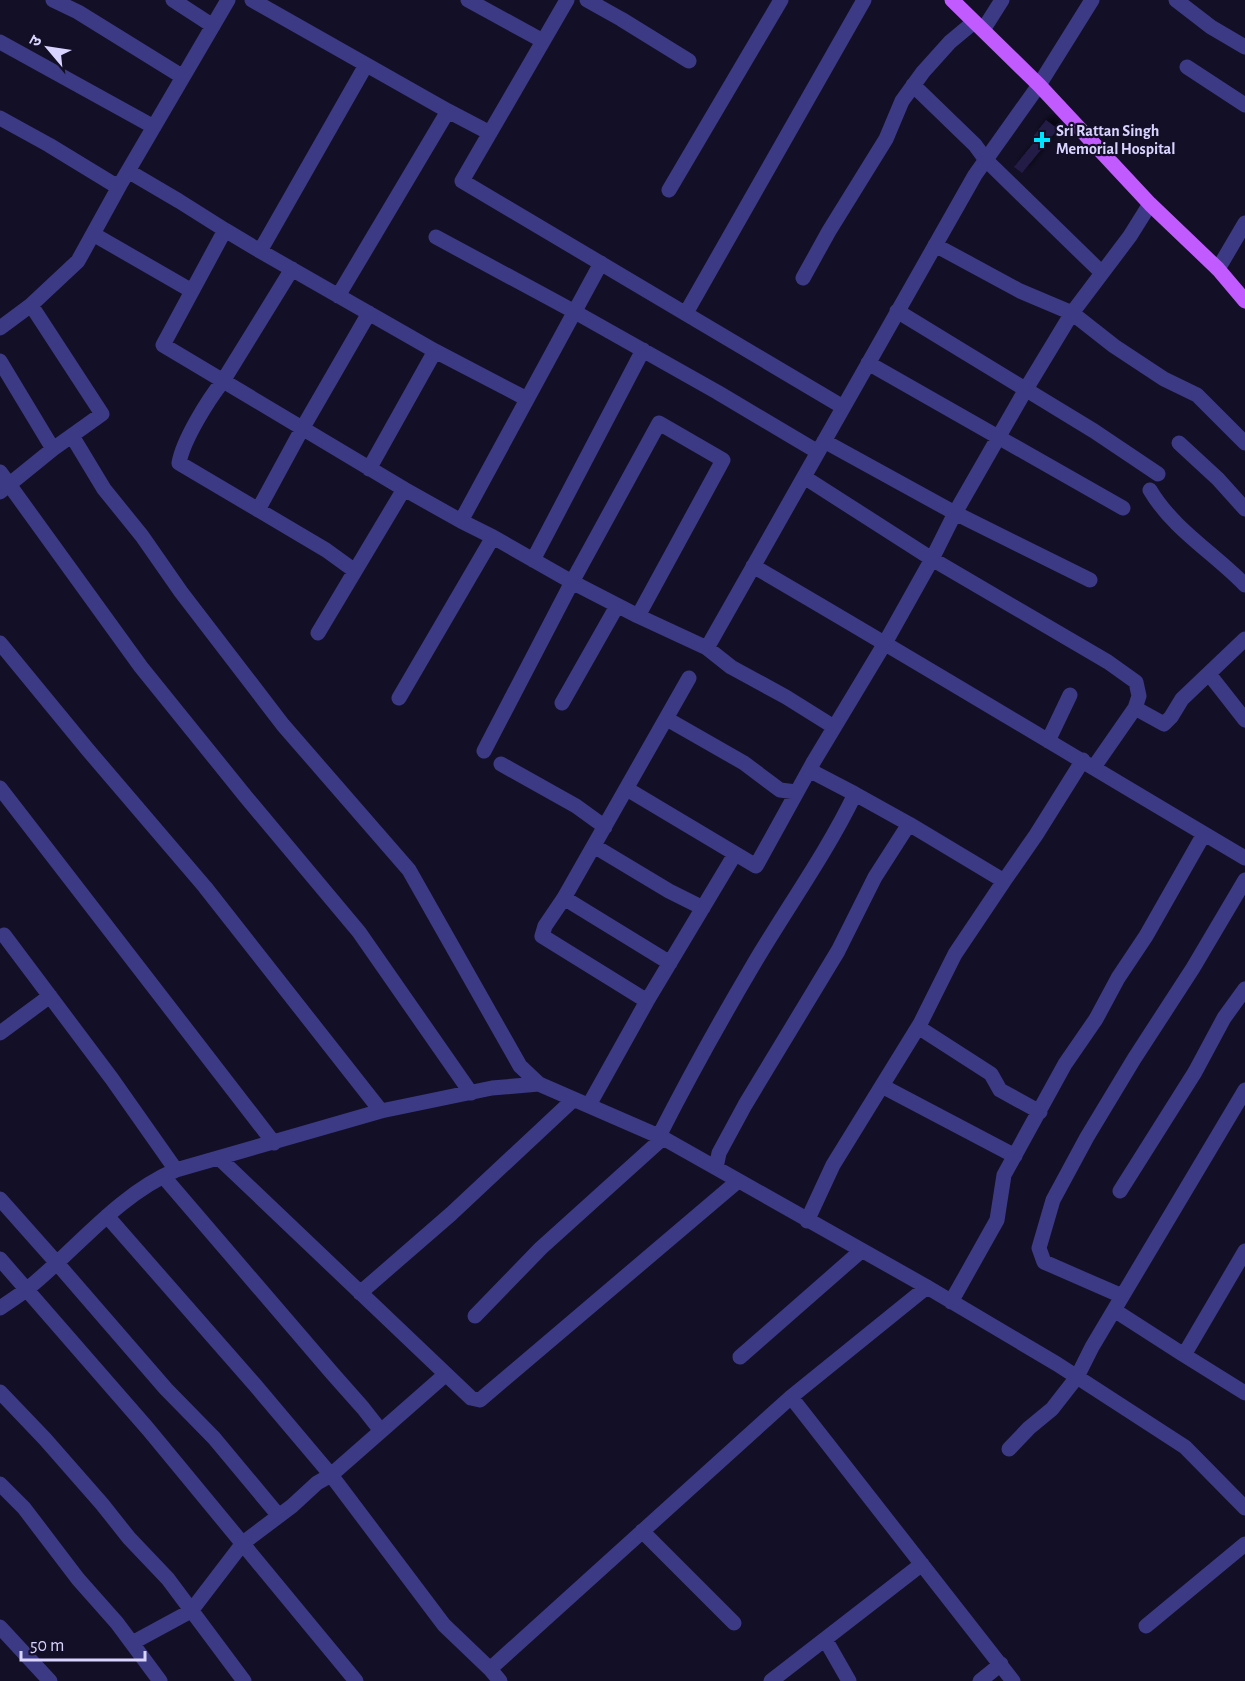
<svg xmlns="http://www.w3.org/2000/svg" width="1245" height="1681" viewBox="0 0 1245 1681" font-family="'Alegreya Sans','Noto Sans Devanagari',sans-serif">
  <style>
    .building { fill: #241b47; filter: url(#shadow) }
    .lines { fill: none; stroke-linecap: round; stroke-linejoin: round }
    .minor { stroke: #3d3a85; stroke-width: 15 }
    .major { stroke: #c25bff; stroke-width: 15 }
    .poi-dot { fill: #00e5ff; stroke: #130f26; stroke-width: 2 }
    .labels { text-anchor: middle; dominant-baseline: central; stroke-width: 4.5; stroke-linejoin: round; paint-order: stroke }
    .poi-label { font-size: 16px; font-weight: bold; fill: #d9d4ff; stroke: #130f26; text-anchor: start }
  </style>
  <defs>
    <filter id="shadow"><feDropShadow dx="5.5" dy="-5.5" stdDeviation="3" flood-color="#0009"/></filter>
  </defs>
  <rect width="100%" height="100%" fill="#130f26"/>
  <path class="building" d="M1046,120L1058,129L1022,173L1014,167L1036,140L1032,138Z"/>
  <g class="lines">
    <path class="minor" d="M53,0L78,12L183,77
      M173,0L213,26
      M252,0L448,111L490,133
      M468,0L543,41
      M567,0L462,181L843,407
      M587,0L621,19L689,61
      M1176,0L1211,27L1245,47
      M983,30L1002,0
      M0,42L154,127
      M366,65L260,251L435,351L527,399
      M1187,67L1245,105
      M913,85L975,145L986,160L1102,273
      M0,118L49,145L113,184L121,183
      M128,171L179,201L225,230L163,345L404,489L461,521L493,537L572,582L638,616L707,648L731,667L786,697L834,727
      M669,190L781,0
      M225,230L260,251
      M93,234L192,291
      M436,237L575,312L717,392L818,452
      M935,245L1020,291L1072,313L1114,346L1164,379L1197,395L1245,443
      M292,269L223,381C208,400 183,440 179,463L326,550L355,571
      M1218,269L1245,223
      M803,278L829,231L886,139L902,101L923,72L950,42L974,22
      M338,296L448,111
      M897,311L1094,431L1158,474
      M686,313L864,0
      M0,328L31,305L78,261L121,183L228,0
      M0,361L53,449
      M868,363L1123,508
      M72,436L104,489L142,536L181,592L283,725L409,870L520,1066L539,1084L663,1138L927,1287L1057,1364L1185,1447L1245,1508
      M824,441L955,513L1090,580
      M1179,443L1218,479L1245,509
      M369,469L435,351
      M0,472L141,667L246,797L359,932L471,1093
      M804,477L932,559L1108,662L1136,682L1139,696L1135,708L1094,767
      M1150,490C1173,529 1214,553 1245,585
      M0,492L53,449L102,414L31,305
      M258,510L302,429L369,313
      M461,521L601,263
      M533,560L643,350
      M753,566C918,662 1081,761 1245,858
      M318,633L404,489
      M0,643L88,750L205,887L381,1111
      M707,648L975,175L1039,85L1092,0
      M1209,674L1245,720
      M399,698L493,537
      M562,703L617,606
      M1135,708L1164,724L1171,717L1182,699L1245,639
      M667,719L744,763L780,790L796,792
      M1048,741L1070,695
      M484,751L572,582L659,423L723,460L638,616
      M501,764L576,806L605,827
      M0,788L274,1143
      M627,789L756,866L814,761L885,643L932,559L955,513L1026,389L1072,313L1130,236L1150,204
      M594,846L669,891L703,908
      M1004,881L1036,835L1083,760
      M564,898L670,963
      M4,935L112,1079L176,1170
      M647,1001L542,936L545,926L564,898L689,678
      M918,1027L991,1074L1000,1090L1040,1112
      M0,1033L50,996
      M882,1086L1015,1156
      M589,1105L647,1001L735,854
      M659,1136C688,1079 719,1023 752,967C786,909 826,854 855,794L809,770
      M219,1158L471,1398L480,1400L738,1181
      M716,1168L719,1153L745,1105L838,951L875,877L909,824L855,794
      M163,1176L332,1373L363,1408L381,1431
      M1120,1191L1195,1072L1224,1018L1245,989
      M0,1199L56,1262L166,1389L214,1438L279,1516
      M107,1216L255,1385L331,1475L444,1625L490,1669L500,1681
      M807,1221L833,1165L920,1024L955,954L1004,881L909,824
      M0,1259L148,1429L356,1681
      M360,1293L451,1214L574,1099
      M1122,1296L1044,1262L1039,1248L1053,1200L1087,1137L1134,1059L1193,968L1245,880
      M951,1302L997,1220L1004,1175L1065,1064L1096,1019L1118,978L1146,936L1204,834
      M0,1308C9,1302 18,1296 26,1290C76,1250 116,1196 176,1170L381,1111L492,1088L539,1084
      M1114,1310L1184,1355L1245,1251
      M475,1316L541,1248L663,1138
      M1184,1355L1245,1393
      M740,1357L861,1251
      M0,1392L45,1439L102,1504L129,1538L168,1579L244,1681
      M791,1397L1013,1681
      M1009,1449L1029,1428L1052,1409L1077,1377L1092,1347L1245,1090
      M0,1484L24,1508L78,1579L117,1623L160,1681
      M642,1531L734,1623
      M1146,1626L1245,1544
      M0,1627L50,1681
      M825,1639L849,1681
      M132,1643L191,1611L243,1543L292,1506L317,1483L331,1475L446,1374
      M490,1669L791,1397L927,1287
      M771,1681L922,1564
      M980,1681L1001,1664"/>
    <path class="major" d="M952,0L1039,85L1150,204L1218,269L1245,301"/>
  </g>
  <path class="poi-dot" d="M1039 131h6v6h6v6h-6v6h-6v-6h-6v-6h6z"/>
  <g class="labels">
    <g class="poi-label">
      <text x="1056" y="131">Sri Rattan Singh<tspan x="1056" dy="18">Memorial Hospital</tspan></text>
    </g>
  </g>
  <g transform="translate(48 48) rotate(299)" stroke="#130f26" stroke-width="4.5" paint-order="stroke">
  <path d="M0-4.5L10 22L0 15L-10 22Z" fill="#d9d4ff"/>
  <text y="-9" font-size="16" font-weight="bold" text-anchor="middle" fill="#d9d4ff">उ</text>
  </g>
  <path d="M21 1651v9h124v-9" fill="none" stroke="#d9d4ff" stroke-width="3"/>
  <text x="30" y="1651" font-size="18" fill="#d9d4ff" stroke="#130f26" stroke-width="4.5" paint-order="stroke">50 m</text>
</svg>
